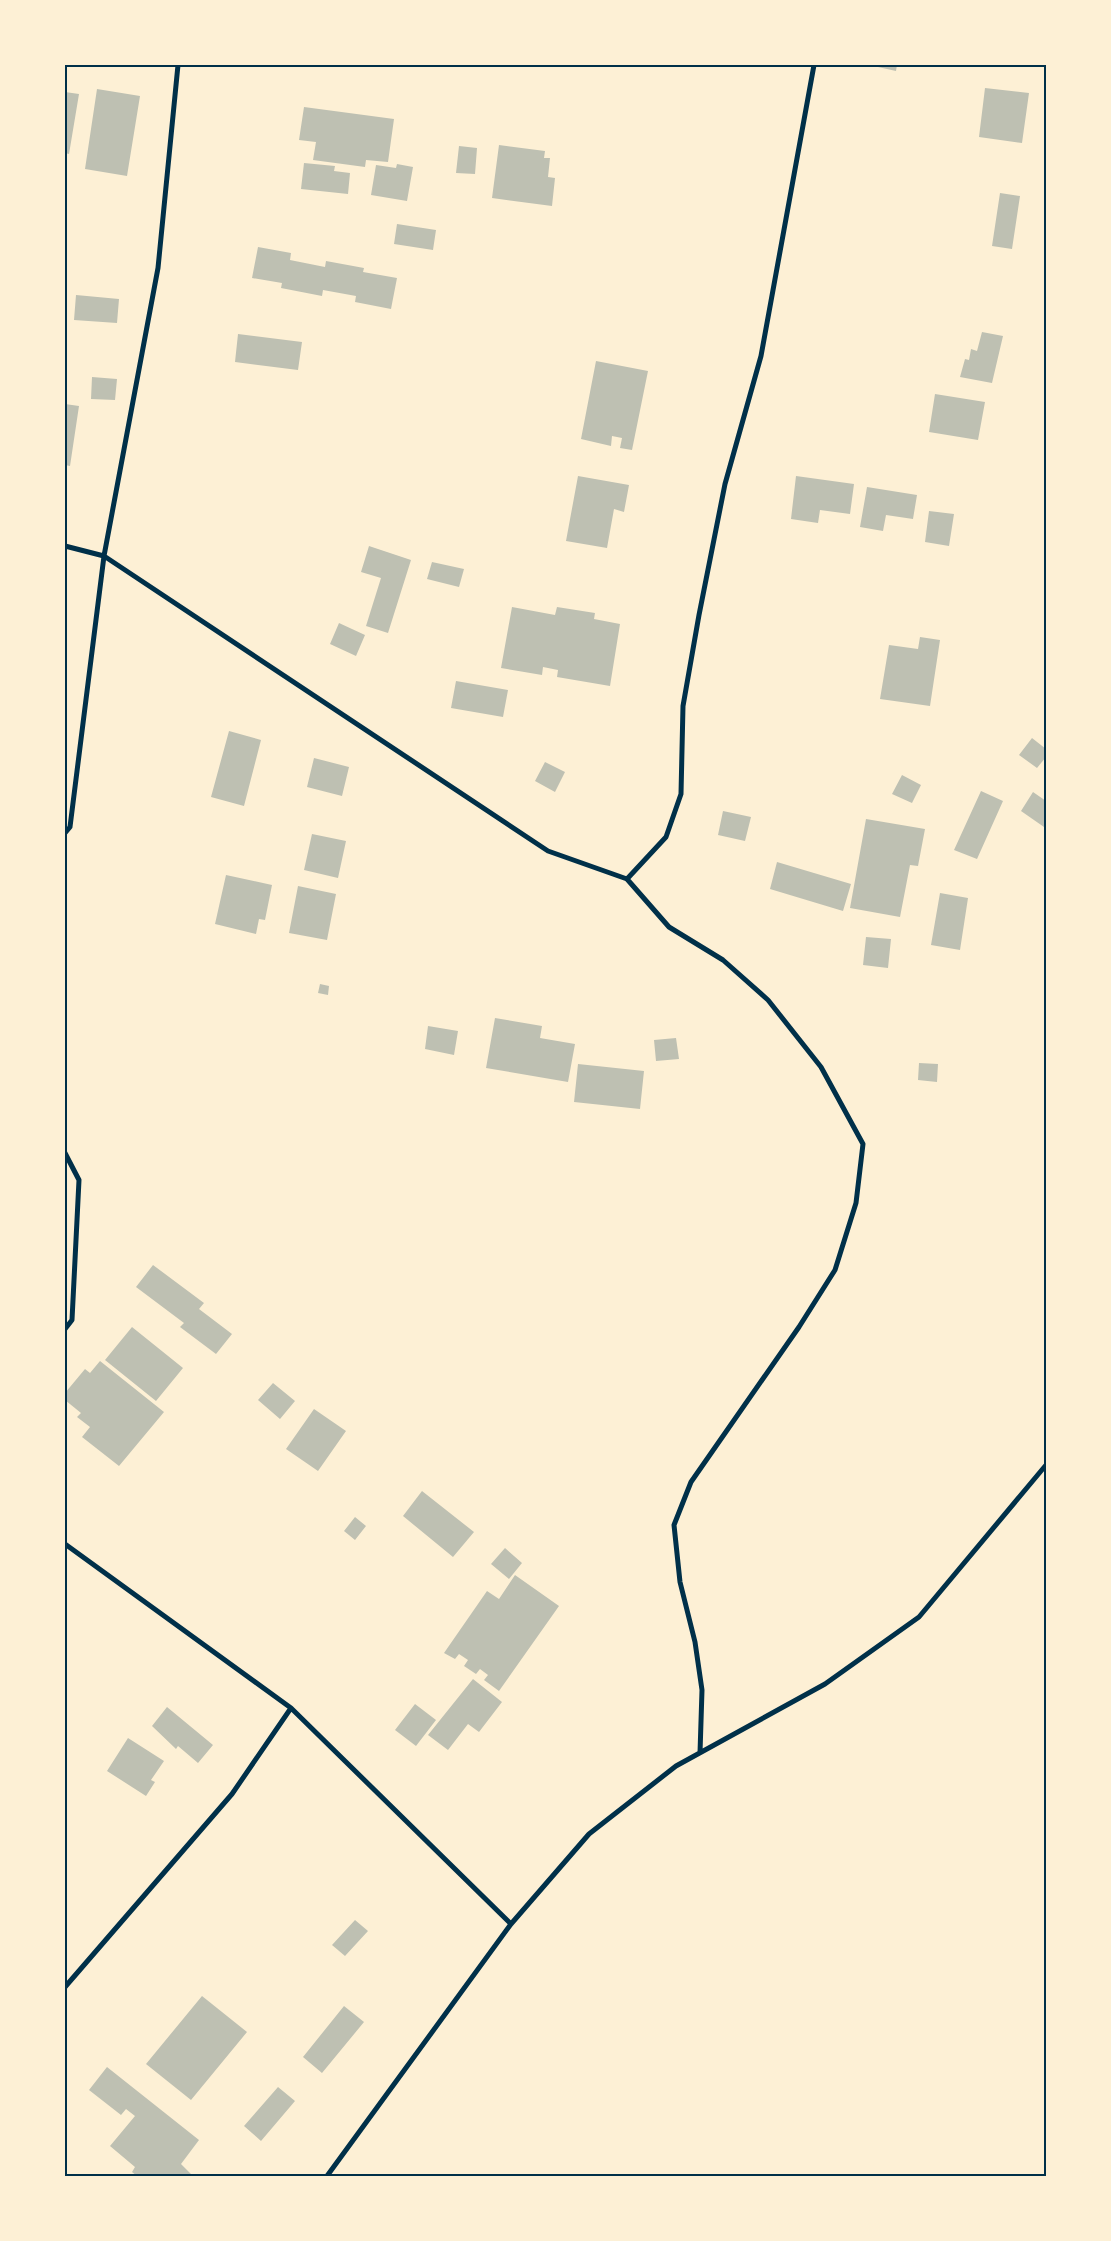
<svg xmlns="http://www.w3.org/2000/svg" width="1111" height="2241" viewBox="0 0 1111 2241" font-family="'PT Sans Narrow',sans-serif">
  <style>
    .building { fill: #bec0b2 }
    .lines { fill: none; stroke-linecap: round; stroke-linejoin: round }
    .minor { stroke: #003049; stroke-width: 5 }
    .neatline { fill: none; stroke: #003049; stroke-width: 2 }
  </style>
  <rect width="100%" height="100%" fill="#fdf0d5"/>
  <path class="building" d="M869,65H897L896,71Z
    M985,88L1029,93L1022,143L979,137Z
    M97,89L140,96L127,176L85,169Z
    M65,92L79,94L69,154L65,153Z
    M304,107L394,119L388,162L366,160L365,167L313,160L316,142L299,140Z
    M499,145L545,151L544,158H550L548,177L555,178L552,206L492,198Z
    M459,146L477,148L475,174L456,173Z
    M304,163L335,166L334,171L350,173L348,194L301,189Z
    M397,164L413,167L407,201L371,195L376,165L396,168Z
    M1000,193L1020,196L1012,249L992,246Z
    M397,224L436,230L433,250L394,244Z
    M258,247L291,253L290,260L325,267L326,261L364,268L363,272L397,278L391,309L355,302L356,296L323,290L322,296L281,288L282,283L252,278Z
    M76,295L119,299L117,323L74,320Z
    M982,332L1003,336L992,383L960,377L965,359L969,360L971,349L977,351Z
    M238,334L302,342L298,370L235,362Z
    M596,361L648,371L632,450L620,448L622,438L612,436L611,446L581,439Z
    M92,377L117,379L115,400L91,399Z
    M935,394L985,402L978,440L929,432Z
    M65,404L79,406L70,466L65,465Z
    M578,476L629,485L624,512L614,509L607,548L566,541Z
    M796,476L854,484L850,514L820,510L818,523L791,519Z
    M867,487L917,495L913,519L886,515L883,531L860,527Z
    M929,511L954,514L949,546L925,542Z
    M369,546L411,560L388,633L366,626L381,578L361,572Z
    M432,562L464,569L459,587L427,579Z
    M512,607L555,615L557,607L595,613L594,619L620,624L610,686L557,677L558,670L543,667L542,675L501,668Z
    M339,623L365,635L356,656L330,644Z
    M920,637L940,640L930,706L880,699L889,645L918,649Z
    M456,681L508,690L503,717L451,708Z
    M229,731L261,740L244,806L211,797Z
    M1032,738L1046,749V757L1037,768L1019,755Z
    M314,758L349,767L342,796L307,787Z
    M545,762L565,772L555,792L535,781Z
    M902,775L921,785L912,803L892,794Z
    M981,791L1003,801L977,859L954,850Z
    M1033,792L1046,801V823L1044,827L1021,811Z
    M723,811L751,817L745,841L718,835Z
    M866,819L925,829L918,866L910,865L900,917L850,908Z
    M312,834L346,841L338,878L304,870Z
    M777,862L851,884L843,911L770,889Z
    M226,875L272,885L265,920L259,919L256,934L215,924Z
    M298,886L336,894L327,940L289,933Z
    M940,893L968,898L960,950L931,945Z
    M866,937L891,939L888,968L863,965Z
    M320,984L329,986L328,995L318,993Z
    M495,1018L542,1026L540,1038L575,1044L568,1082L486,1068Z
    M428,1026L458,1031L454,1055L425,1049Z
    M676,1038L679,1059L656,1061L654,1040Z
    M919,1063L938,1064L937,1082L918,1080Z
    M578,1064L644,1071L640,1109L574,1102Z
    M153,1265L204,1303L199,1309L232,1334L216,1354L180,1327L184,1323L136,1287Z
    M132,1327L183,1368L156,1401L105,1360Z
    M100,1361L164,1412L119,1466L82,1437L90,1427L77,1417L81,1413L65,1400V1393L85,1369L90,1373Z
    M273,1383L295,1401L280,1419L258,1400Z
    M314,1409L346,1431L318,1471L286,1449Z
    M422,1491L474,1532L453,1557L403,1516Z
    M355,1517L366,1526L355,1540L344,1531Z
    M505,1548L522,1563L509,1579L491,1564Z
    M515,1575L559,1606L499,1691L484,1680L488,1675L480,1669L476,1674L464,1666L468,1660L459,1654L455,1659L444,1653L487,1591L499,1599Z
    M473,1679L502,1702L479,1732L468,1724L448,1750L428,1735Z
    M415,1704L436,1720L416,1746L395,1730Z
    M167,1707L213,1745L198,1763L178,1746L176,1749L152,1726Z
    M128,1738L164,1761L151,1780L155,1782L146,1796L107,1771Z
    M355,1920L368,1931L345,1956L332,1945Z
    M202,1996L247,2032L191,2100L146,2064Z
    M344,2006L364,2022L322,2073L303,2057Z
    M107,2067L199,2140L181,2164L193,2176H137L132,2172L135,2167L110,2146L135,2116L126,2109L121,2115L89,2090Z
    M278,2087L295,2101L261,2141L244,2126Z"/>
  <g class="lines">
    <path class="minor" d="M65,546L104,556L548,851L627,879L669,927L723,960L768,1000L821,1067L863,1144L856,1203L835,1270L799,1327L691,1482L674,1525L680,1582L695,1642L702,1690L700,1753
      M65,833L70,827L104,556L158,268L178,65
      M627,879L666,837L681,794L683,706L699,615L725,484L761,356L814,65
      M65,1153L79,1180L72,1320L65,1329
      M65,1544L291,1708L511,1924
      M65,1987L232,1794L291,1708
      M327,2176L511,1924L589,1834L676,1766L825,1684L919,1617L1046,1465"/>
  </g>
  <rect width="1111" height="2241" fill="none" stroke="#fdf0d5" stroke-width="132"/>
  <rect x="66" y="66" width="979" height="2109" class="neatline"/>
</svg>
